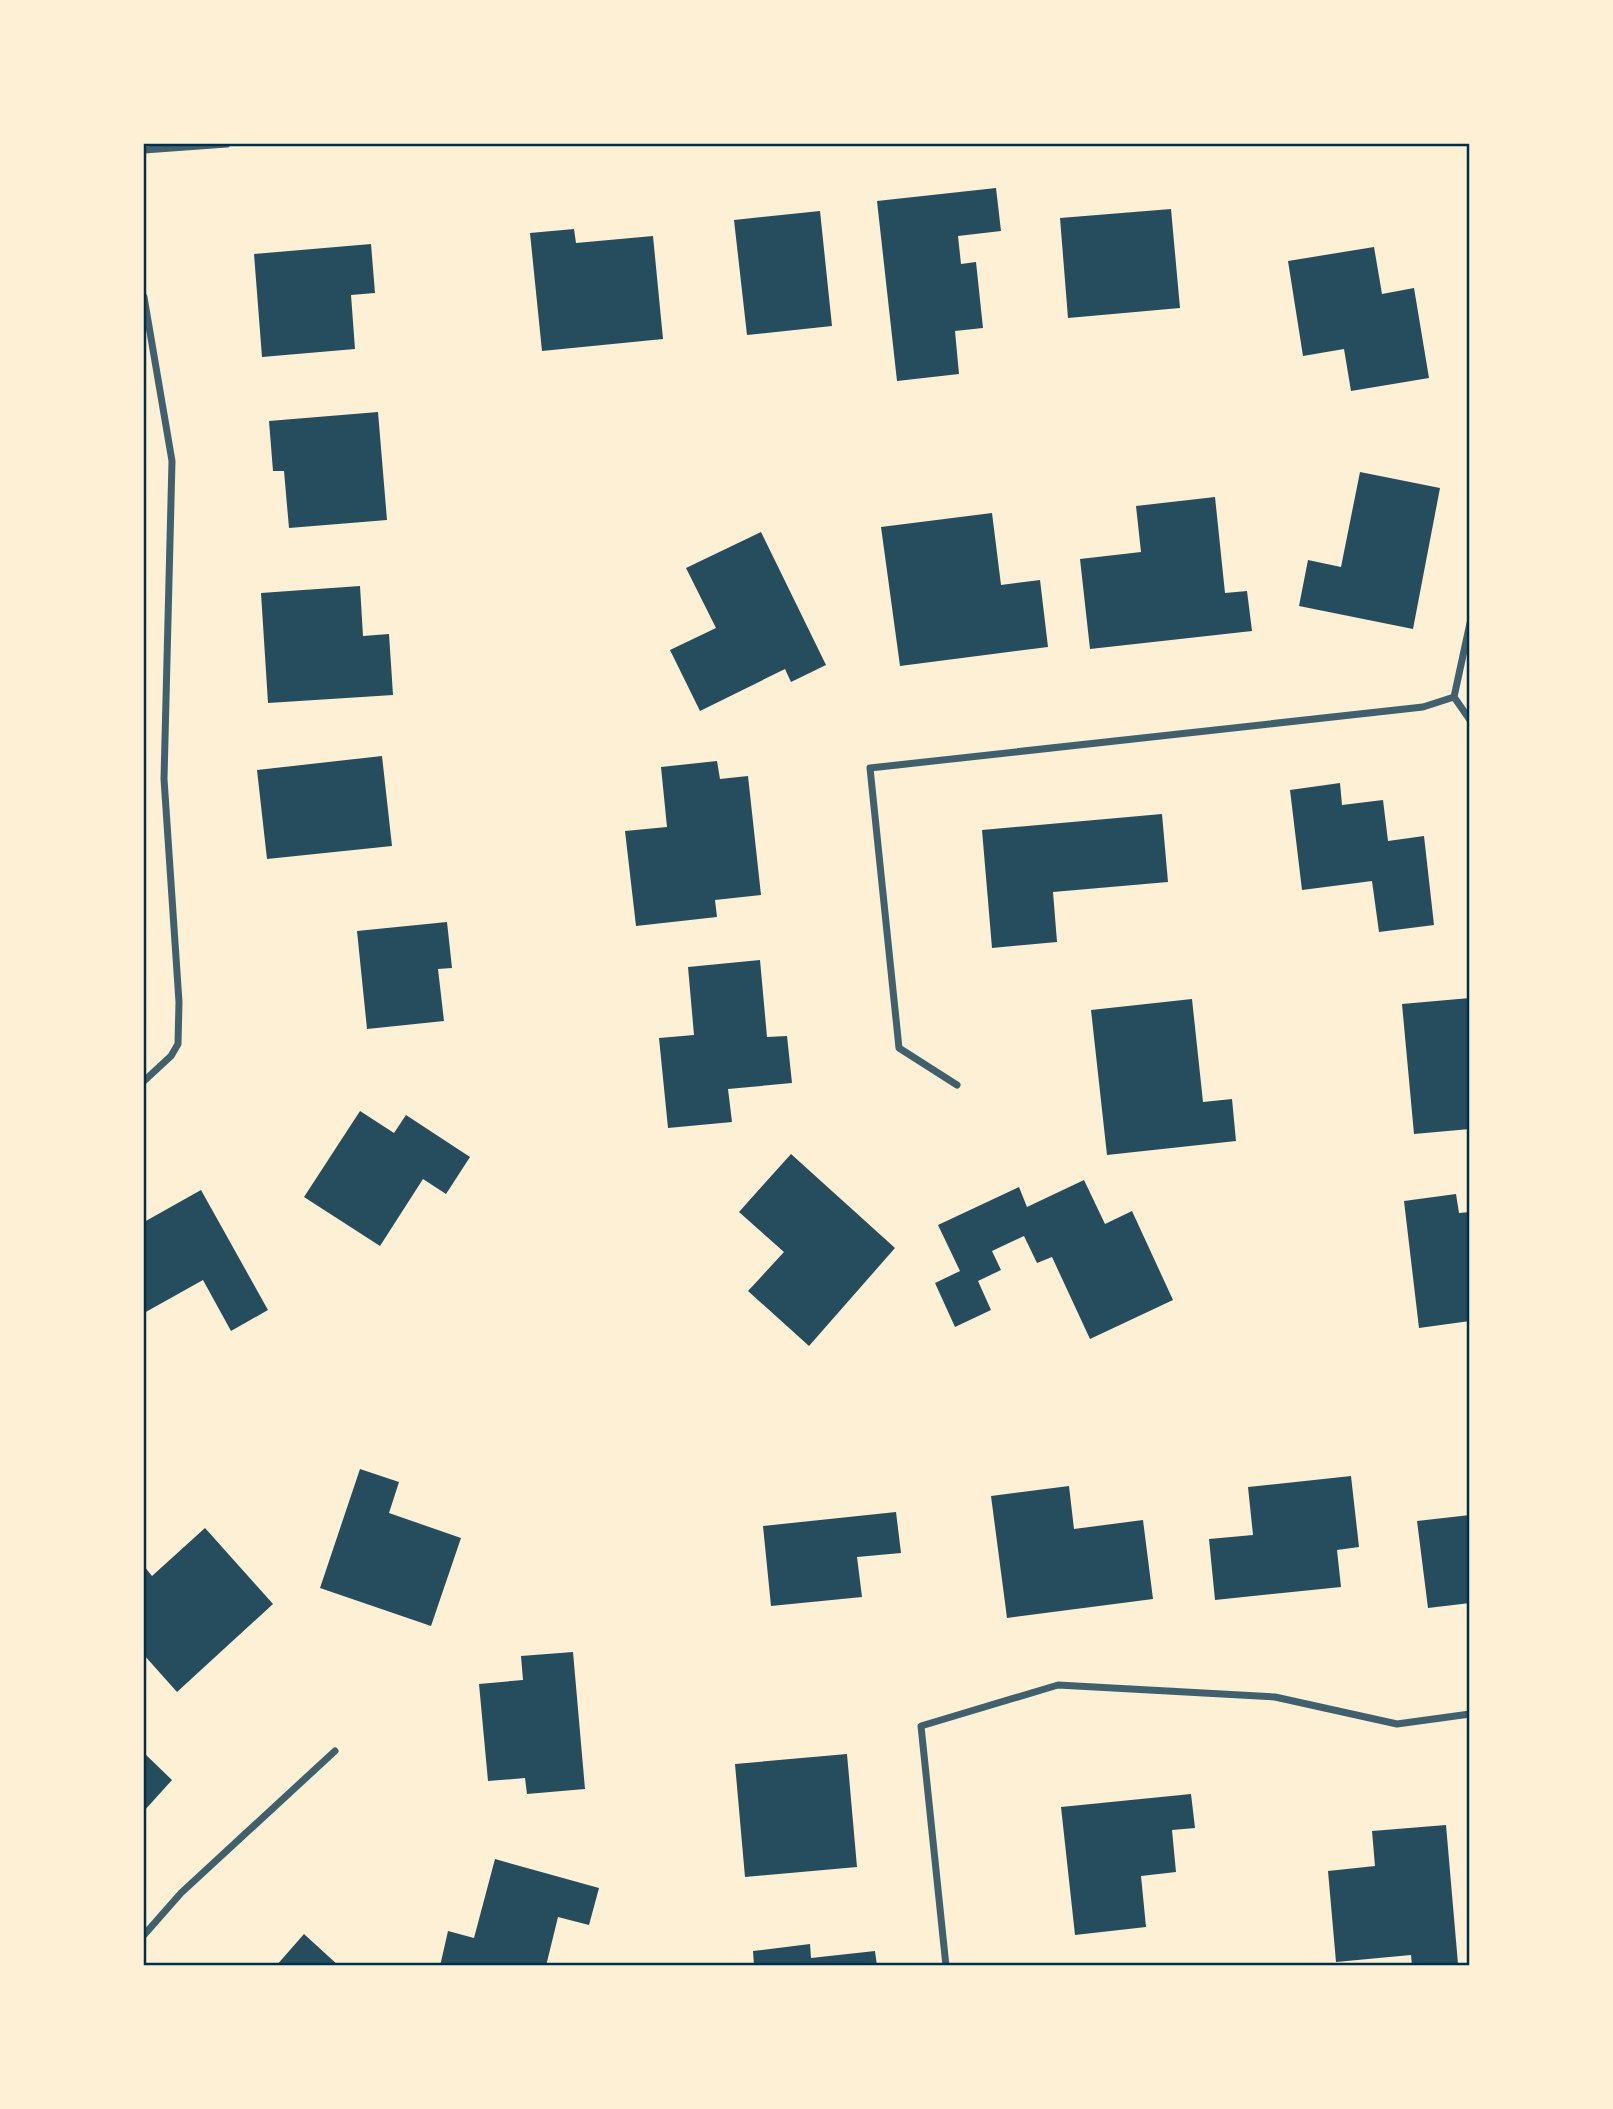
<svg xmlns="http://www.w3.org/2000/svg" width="1613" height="2109" viewBox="0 0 1613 2109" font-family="'DM Sans',sans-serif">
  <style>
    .building { fill: #264d5e }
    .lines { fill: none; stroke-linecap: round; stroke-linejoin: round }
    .minor { stroke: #3f606c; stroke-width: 7 }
    .neatline { fill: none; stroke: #003049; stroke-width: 2.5 }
  </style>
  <rect width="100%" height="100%" fill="#fdf0d5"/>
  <path class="building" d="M996,188L1001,231L958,236L961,264L976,262L983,328L955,331L959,374L897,381L877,201Z
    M1171,209L1180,308L1068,318L1060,218Z
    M820,211L832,326L747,335L734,220Z
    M574,229L576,243L653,236L663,339L542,351L530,233Z
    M371,244L375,293L351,295L355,349L262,357L254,254Z
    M1374,247L1382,294L1414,288L1429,378L1351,391L1344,349L1303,356L1288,261Z
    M378,412L387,520L289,528L284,471H273L269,421Z
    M1360,472L1440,488L1413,629L1299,606L1308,560L1341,567Z
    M1215,497L1225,593L1247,591L1252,631L1090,649L1080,559L1141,552L1136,506Z
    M992,513L1001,585L1040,580L1048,647L900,666L881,527Z
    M761,532L826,665L791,682L785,669L700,711L670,650L716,628L686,568Z
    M360,586L363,636L389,634L393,695L268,703L261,593Z
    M382,756L392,846L267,859L257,770Z
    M717,761L720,779L748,776L761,895L715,900L717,917L636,926L625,831L667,827L661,767Z
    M1340,783L1342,805L1383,800L1388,841L1424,836L1434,925L1379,932L1372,881L1302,890L1290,790Z
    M1162,814L1168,882L1053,892L1057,942L992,948L982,830Z
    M447,922L452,968L438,969L444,1021L367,1029L357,931Z
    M760,960L767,1037L787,1036L792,1083L728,1089L732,1122L668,1128L659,1038L694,1035L688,967Z
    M1470,998V1129L1414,1134L1402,1004Z
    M1192,999L1203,1102L1232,1099L1236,1141L1107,1155L1091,1010Z
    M360,1111L394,1133L406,1115L470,1157L446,1194L423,1179L380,1246L304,1197Z
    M791,1154L895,1248L809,1346L748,1291L784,1252L739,1212Z
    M1084,1180L1105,1224L1132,1211L1173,1300L1090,1339L1052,1257L1037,1263L1024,1236L992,1251L1001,1270L978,1281L991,1310L955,1327L935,1283L960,1271L938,1225L1019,1187L1027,1207Z
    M201,1190L268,1310L231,1331L203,1280L144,1313V1222Z
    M1456,1194L1459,1213L1470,1212V1321L1419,1328L1404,1201Z
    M360,1469L399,1482L389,1513L461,1538L431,1626L320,1588Z
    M1351,1476L1359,1547L1337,1550L1341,1587L1215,1600L1209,1539L1253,1535L1248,1487Z
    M1069,1486L1074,1529L1143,1520L1153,1599L1007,1618L991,1496Z
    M896,1512L901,1553L857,1557L862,1597L771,1606L763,1526Z
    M1470,1515V1603L1428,1608L1417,1521Z
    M205,1528L273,1604L177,1692L144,1655V1566L152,1576Z
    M573,1652L585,1789L527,1794L525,1778L488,1781L479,1684L523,1680L521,1656Z
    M144,1753L172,1780L144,1811Z
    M847,1754L857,1867L745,1877L735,1764Z
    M1191,1794L1195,1828L1172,1830L1176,1872L1141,1876L1146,1927L1075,1935L1061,1807Z
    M1446,1825L1458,1964L1412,1966L1411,1955L1336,1962L1328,1871L1375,1866L1372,1831Z
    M495,1859L599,1888L589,1925L558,1917L546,1966H440L448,1931L474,1938Z
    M304,1934L339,1966H276Z
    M810,1944L811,1958L875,1951L877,1966H754L753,1951Z"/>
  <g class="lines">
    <path class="minor" d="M144,150L227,144
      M144,297L172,461L164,779L179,1002L178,1044L171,1056L144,1081
      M1470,623L1454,697L1470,720
      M957,1085L899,1048L870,768L1423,707L1454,697
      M144,1935L181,1893L335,1751
      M946,1966L921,1726L1058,1685L1275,1697L1397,1724L1470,1714"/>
  </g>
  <rect width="1613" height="2109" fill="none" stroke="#fdf0d5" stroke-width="290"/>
  <rect x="145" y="145" width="1323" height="1819" class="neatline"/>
</svg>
